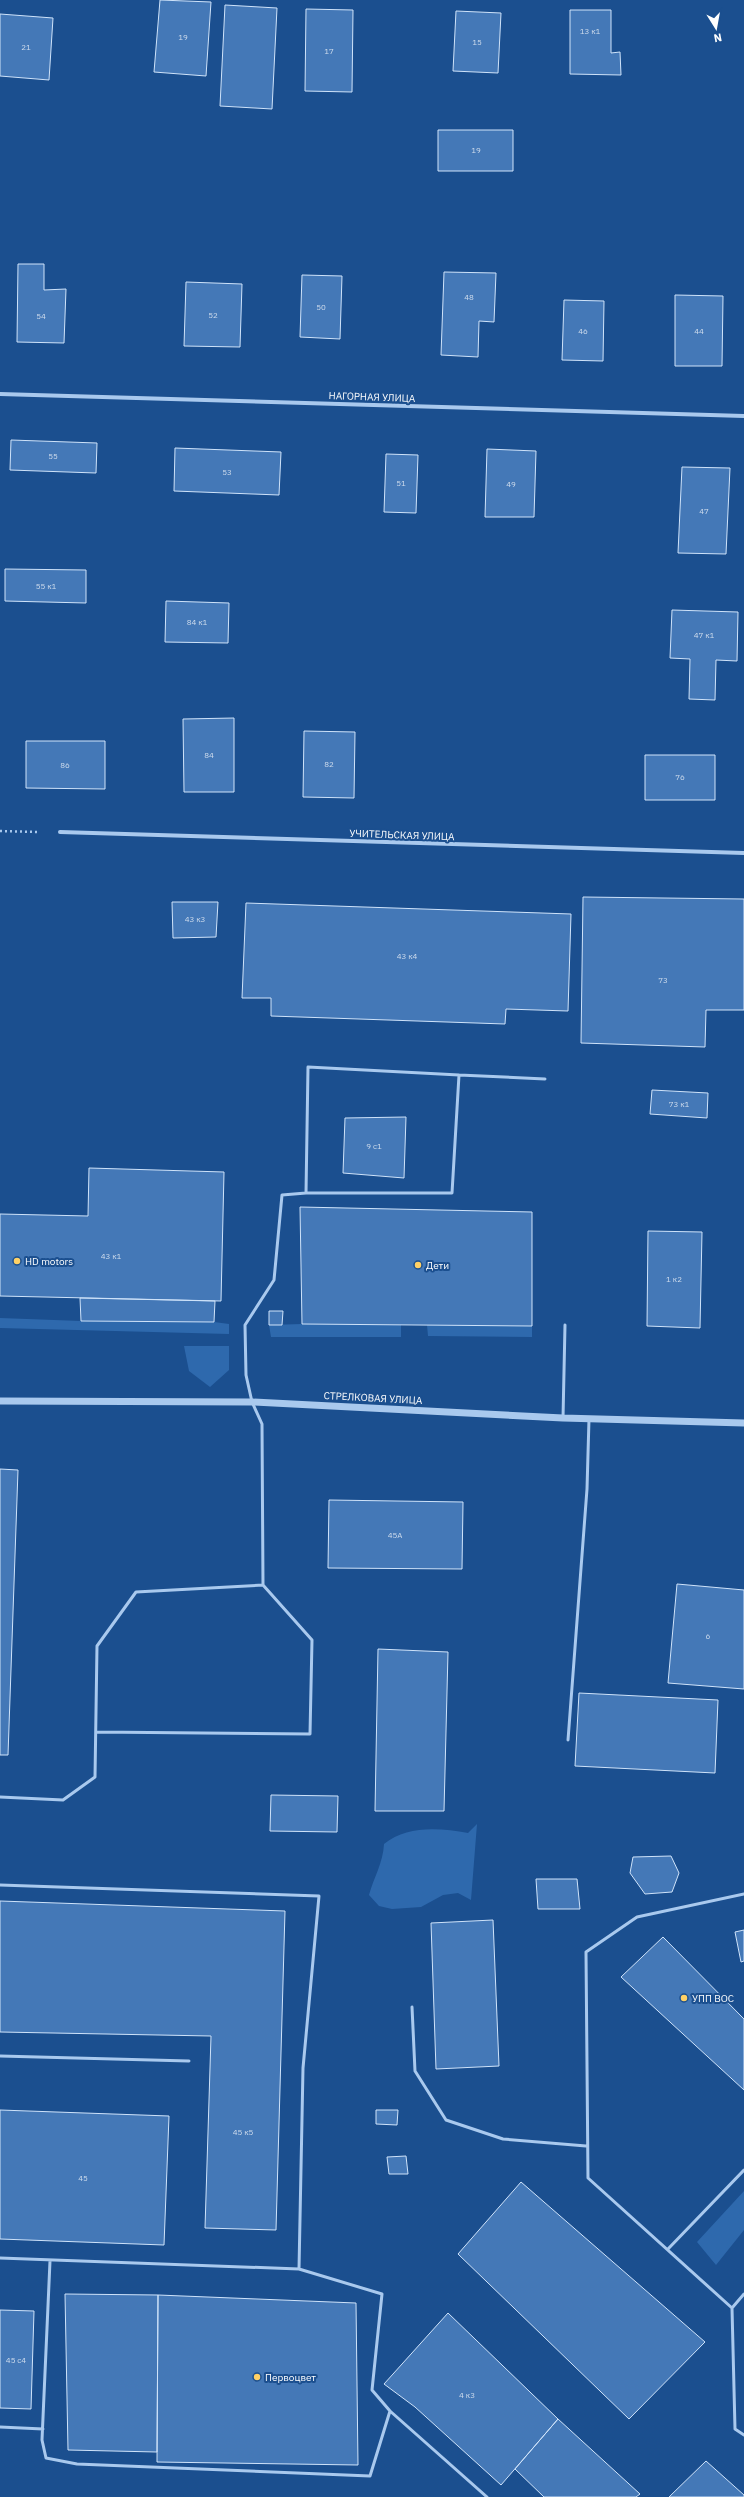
<svg xmlns="http://www.w3.org/2000/svg" width="744" height="2497" viewBox="0 0 744 2497" font-family="'IBM Plex Sans',sans-serif">
  <style>
    .green { fill: #2e69ad }
    .building { fill: #4478b7; stroke: #cfe3fa }
    .lines { fill: none; stroke-linecap: round; stroke-linejoin: round }
    .path { stroke: #a9c9ee; stroke-width: 2.5; stroke-dasharray: 2 3; stroke-linecap: butt }
    .service { stroke: #a9c9ee; stroke-width: 3 }
    .minor { stroke: #a9c9ee; stroke-width: 4 }
    .tertiary { stroke: #a9c9ee; stroke-width: 7 }
    .poi-dot { fill: #ffd166; stroke: #1b4f8f; stroke-width: 1.5 }
    .labels { text-anchor: middle; dominant-baseline: central; stroke-width: 4; stroke-linejoin: round; paint-order: stroke }
    .number-label { font-size: 8px; fill: #d0dded }
    .street-label { font-size: 10px; fill: #fff; stroke: #1b4f8f }
    .poi-label { font-size: 10px; fill: #fff; stroke: #1b4f8f; text-anchor: start }
  </style>
  <rect width="100%" height="100%" fill="#1b4f8f"/>
  <path class="green" d="M0,1318L81,1321L214,1322L229,1324V1334L0,1328Z
    M302,1324L401,1325V1337H271L269,1325Z
    M427,1325L532,1326V1337L428,1336Z
    M184,1346H229V1370L210,1387L189,1371Z
    M477,1824L471,1900L458,1893L443,1895L421,1907L392,1909L379,1906L369,1895C374,1877 383,1863 384,1844C407,1825 440,1828 468,1833Z
    M744,2191V2230L716,2265L697,2242Z"/>
  <path class="building" d="M160,0L211,2L206,76L154,72Z
    M225,5L277,8L272,109L220,106Z
    M306,9L353,10L352,92L305,91Z
    M570,10H611V53L620,52L621,75L570,74Z
    M456,11L501,13L498,73L453,71Z
    M0,14L53,18L49,80L0,76Z
    M438,130H513V171H438Z
    M18,264H44V290L66,289L64,343L17,342Z
    M444,272L496,273L494,322L479,321L478,357L441,355Z
    M302,275L342,276L340,339L300,337Z
    M186,282L242,284L240,347L184,346Z
    M675,295L723,296L722,366H675Z
    M564,300L604,301L603,361L562,360Z
    M11,440L97,443L96,473L10,470Z
    M175,448L281,452L279,495L174,491Z
    M487,449L536,451L534,517H485Z
    M386,454L418,455L416,513L384,512Z
    M682,467L730,468L726,554L678,553Z
    M5,569L86,570V603L5,601Z
    M166,601L229,603L228,643L165,642Z
    M672,610L738,612L737,661L716,660L715,700L689,699L690,659L670,658Z
    M234,718V792H184L183,719Z
    M304,731L355,732L354,798L303,797Z
    M26,741H105V789L26,788Z
    M645,755H715V800H645Z
    M583,897L744,899V1010H706L705,1047L581,1043Z
    M172,902H218L216,937L173,938Z
    M246,903L571,914L568,1011L506,1009L505,1024L271,1016V998H242Z
    M652,1090L708,1093L707,1118L650,1114Z
    M406,1117L404,1178L343,1173L345,1118Z
    M89,1168L224,1172L221,1301L0,1296V1214L88,1216Z
    M300,1207L532,1212V1326L302,1324Z
    M648,1231L702,1232L700,1328L647,1326Z
    M80,1298L215,1301L214,1322L81,1321Z
    M269,1311H283L282,1325H269Z
    M0,1469L18,1470L8,1755H0Z
    M329,1500L463,1502L462,1569L328,1568Z
    M677,1584L744,1590V1689L668,1683Z
    M378,1649L448,1652L444,1811H375Z
    M579,1693L718,1700L715,1773L575,1766Z
    M271,1795L338,1796L337,1832L270,1831Z
    M671,1856L679,1873L672,1892L645,1894L630,1873L633,1857Z
    M536,1879H577L580,1909H538Z
    M0,1901L285,1911L276,2230L205,2228L211,2036L0,2032Z
    M493,1920L499,2066L436,2069L431,1923Z
    M744,1930V1961L741,1962L735,1932Z
    M663,1937L744,2019V2090L621,1977Z
    M0,2110L169,2116L164,2245L0,2239Z
    M376,2110H398L397,2125L376,2124Z
    M406,2156L408,2174H389L387,2157Z
    M521,2182L705,2342L629,2419L458,2254Z
    M65,2294L158,2295L157,2452L68,2450Z
    M158,2295L356,2303L358,2465L157,2462Z
    M0,2310L34,2311L31,2409L0,2408Z
    M448,2313L558,2419L501,2485L415,2407L384,2384Z
    M558,2419L640,2494L636,2497H544L515,2469Z
    M706,2461L744,2495V2497H669Z"/>
  <g class="lines">
    <path class="path" d="M0,831L39,832"/>
    <path class="service" d="M459,1075L545,1079
      M563,1418L565,1325
      M96,1732L310,1734L312,1640L263,1585
      M568,1740L587,1489L589,1419
      M0,1797L63,1800L95,1777L97,1646L136,1592L263,1585L262,1424L252,1402L246,1375L245,1325L274,1280L282,1195L306,1193H452L459,1075L308,1067L306,1193
      M0,1885L319,1896L303,2068L299,2269
      M412,2007L415,2071L446,2120L503,2139L586,2146
      M0,2056L189,2061
      M668,2249L744,2170
      M0,2258L299,2269L382,2294L372,2390L390,2411L370,2476L77,2464L46,2458L42,2440L50,2261
      M744,2294L732,2308L735,2429L744,2435
      M732,2308L588,2178L586,1952L637,1917L744,1894
      M390,2411L487,2497
      M0,2427L43,2429"/>
    <path class="minor" d="M0,394L744,416
      M60,832L744,853"/>
    <path class="tertiary" d="M0,1401L252,1402L563,1418L744,1423"/>
  </g>
  <g class="poi-dot">
    <circle cx="17" cy="1261" r="4"/>
    <circle cx="418" cy="1265" r="4"/>
    <circle cx="684" cy="1998" r="4"/>
    <circle cx="257" cy="2377" r="4"/>
  </g>
  <g class="labels">
    <g class="number-label">
      <text x="590" y="31">13 к1</text>
      <text x="183" y="37">19</text>
      <text x="477" y="42">15</text>
      <text x="26" y="47">21</text>
      <text x="329" y="51">17</text>
      <text x="476" y="150">19</text>
      <text x="469" y="297">48</text>
      <text x="321" y="307">50</text>
      <text x="213" y="315">52</text>
      <text x="41" y="316">54</text>
      <text x="583" y="331">46</text>
      <text x="699" y="331">44</text>
      <text x="53" y="456">55</text>
      <text x="227" y="472">53</text>
      <text x="401" y="483">51</text>
      <text x="511" y="484">49</text>
      <text x="704" y="511">47</text>
      <text x="46" y="586">55 к1</text>
      <text x="197" y="622">84 к1</text>
      <text x="704" y="635">47 к1</text>
      <text x="209" y="755">84</text>
      <text x="329" y="764">82</text>
      <text x="65" y="765">86</text>
      <text x="680" y="777">76</text>
      <text x="195" y="919">43 к3</text>
      <text x="407" y="956">43 к4</text>
      <text x="663" y="980">73</text>
      <text x="679" y="1104">73 к1</text>
      <text x="374" y="1146">9 с1</text>
      <text x="111" y="1256">43 к1</text>
      <text x="674" y="1279">1 к2</text>
      <text x="395" y="1535">45А</text>
      <text x="708" y="1636">6</text>
      <text x="243" y="2132">45 к5</text>
      <text x="83" y="2178">45</text>
      <text x="16" y="2360">45 с4</text>
      <text x="467" y="2395">4 к3</text>
    </g>
    <g class="street-label">
      <text transform="translate(372 397) rotate(2)">НАГОРНАЯ УЛИЦА</text>
      <text transform="translate(402 835) rotate(2)">УЧИТЕЛЬСКАЯ УЛИЦА</text>
      <text transform="translate(373 1398) rotate(3)">СТРЕЛКОВАЯ УЛИЦА</text>
    </g>
    <g class="poi-label">
      <text x="25" y="1261">HD motors</text>
      <text x="426" y="1265">Дети</text>
      <text x="692" y="1998">УПП ВОС</text>
      <text x="265" y="2377">Первоцвет</text>
    </g>
  </g>
  <g transform="translate(716 28) rotate(169)" stroke="#1b4f8f" stroke-width="3" paint-order="stroke">
  <path d="M0-3L7 15L0 10L-7 15Z" fill="#ffffff"/>
  <text y="-6" font-size="11" font-weight="bold" text-anchor="middle" fill="#ffffff">N</text>
  </g>
</svg>
